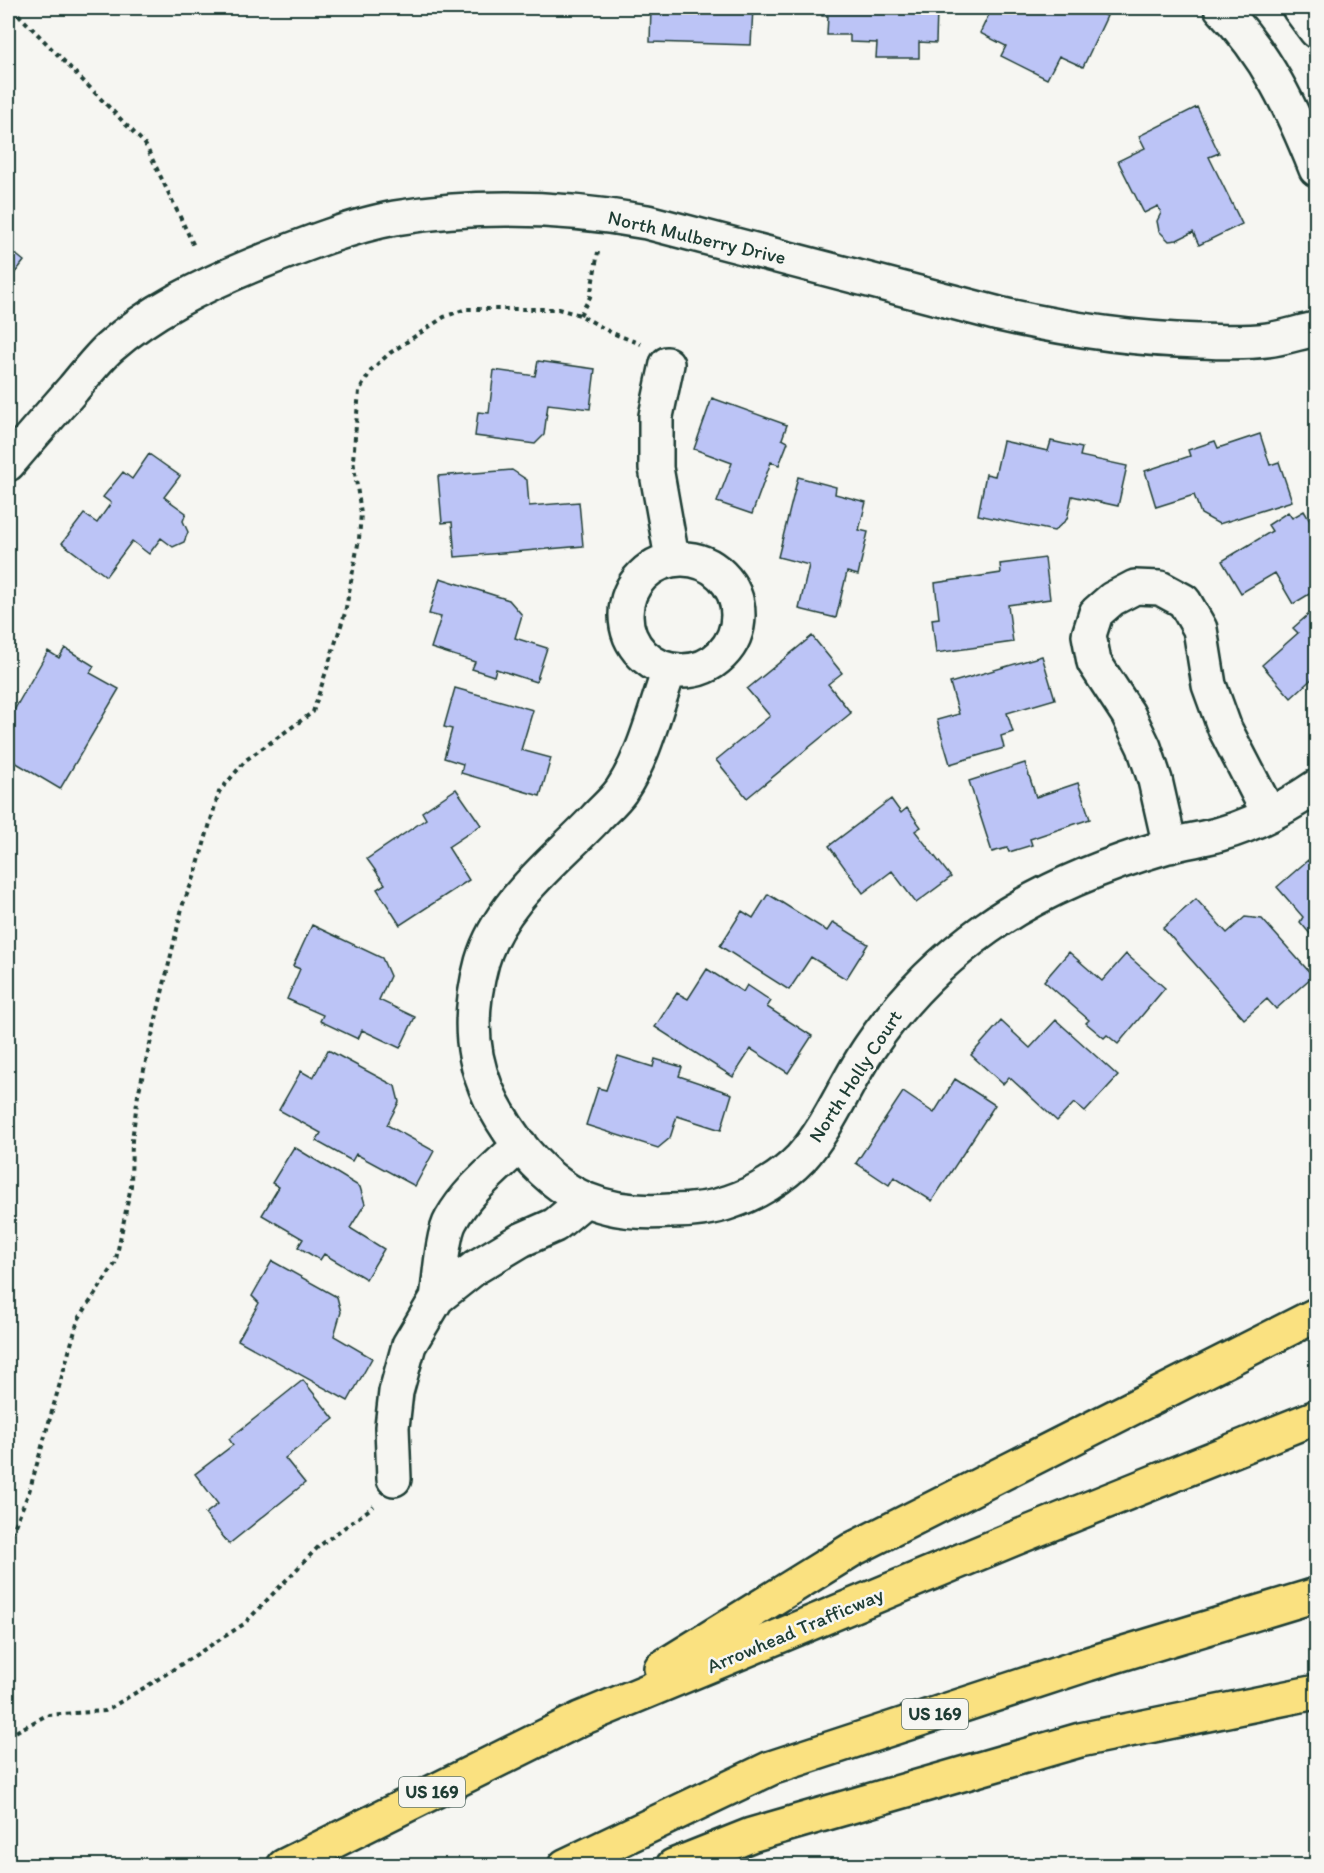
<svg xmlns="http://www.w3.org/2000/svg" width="1324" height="1873" viewBox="0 0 1324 1873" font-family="Itim,sans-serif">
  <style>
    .building { fill: #bcc4f6; stroke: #1f3d34; stroke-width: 1.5 }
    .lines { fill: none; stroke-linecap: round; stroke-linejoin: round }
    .minor-casing { stroke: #1f3d34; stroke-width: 38 }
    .highway-casing { stroke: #1f3d34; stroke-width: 38 }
    .path { stroke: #1f3d34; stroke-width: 4; stroke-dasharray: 4.5 4.5; stroke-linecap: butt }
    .minor { stroke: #f6f6f2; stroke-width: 33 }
    .highway { stroke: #fae180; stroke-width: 33 }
    .labels { text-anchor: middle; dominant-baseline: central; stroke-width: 5; stroke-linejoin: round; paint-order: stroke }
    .shield { fill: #f6f6f2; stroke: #60746d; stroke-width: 1.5 }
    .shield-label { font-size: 18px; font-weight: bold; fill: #1f3d34 }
    .street-label { font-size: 20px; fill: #1f3d34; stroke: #f6f6f2 }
  </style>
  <rect width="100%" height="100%" fill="#f6f6f2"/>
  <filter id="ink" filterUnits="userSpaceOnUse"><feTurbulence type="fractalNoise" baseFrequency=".0167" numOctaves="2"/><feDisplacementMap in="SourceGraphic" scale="12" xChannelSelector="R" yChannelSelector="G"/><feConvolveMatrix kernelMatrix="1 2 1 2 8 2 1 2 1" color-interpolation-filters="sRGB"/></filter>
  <g filter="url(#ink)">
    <path class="building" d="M651,8H753L751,45L650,42Z
      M822,8H953L937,9L936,43L919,42V58H876L877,43L850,42V35H827L828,16H822Z
      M992,8H1091L1107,16L1083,67L1059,56L1047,79L1001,56L1006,46L980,33Z
      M1197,107L1219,153L1209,157L1242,224L1199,245L1193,232L1177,240L1169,241L1159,231L1157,221L1161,213L1158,206L1144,213L1118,161L1145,148L1139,136Z
      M8,248L24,261L8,282Z
      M538,361L595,369L590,409L548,404L544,435L535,444L475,436L478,412L489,413L494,370L535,376Z
      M712,398L787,425L782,439L788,442L779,465L771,462L752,514L717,502L732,463L694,449Z
      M1260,434L1270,465L1279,462L1292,501L1219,524L1201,514L1194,495L1156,507L1145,471L1190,456L1188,450L1215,441L1218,448Z
      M1003,441L1048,451L1051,441L1082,448L1080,456L1127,466L1118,506L1072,496L1067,519L1054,531L978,515L986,474L995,476Z
      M149,454L180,476L164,497L186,513L183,521L188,532L184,542L173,547L161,538L149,554L132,541L106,576L62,543L84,514L97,523L111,503L103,497L123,472L132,479Z
      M512,470L527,480L529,506L579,502L583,546L455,557L452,522L442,523L438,476Z
      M798,477L836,487L835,494L866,502L859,530L868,532L858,575L847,572L836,618L799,609L809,565L778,557Z
      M1304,511L1316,531V590L1293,604L1275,573L1241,593L1222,561L1272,531L1268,525L1288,512L1292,518Z
      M1045,558L1050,599L1008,605L1013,642L936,653L932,619L939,618L935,583L1001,573L1000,564Z
      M440,578L509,600L522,615L515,638L547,648L536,682L496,669L494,676L472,669L475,662L431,648L441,617L429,614Z
      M1316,608V675L1291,698L1262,665L1298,633L1293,628Z
      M812,636L842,673L828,684L851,713L747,798L716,760L770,716L747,689Z
      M65,648L94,666L90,673L119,689L60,789L8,758V718L9,719L48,651L59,658Z
      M1042,656L1055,699L1007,713L1013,732L1001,736L1004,748L950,764L937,720L959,714L950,683Z
      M455,688L533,710L521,750L551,758L540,796L461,773L463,764L444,758L452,729L444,727Z
      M1025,763L1036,797L1078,783L1090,819L1030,839L1032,845L1009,852L1007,848L992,852L969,781Z
      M456,789L481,825L448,847L469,880L400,925L377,889L385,884L367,859L426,819L422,812Z
      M891,799L901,813L907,808L921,827L915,831L951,877L916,903L892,871L863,893L829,846Z
      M1308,860L1316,870V941L1300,922L1303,917L1277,887Z
      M768,894L827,931L833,922L868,944L846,979L811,957L789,990L720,946L742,911L753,918Z
      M1196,899L1227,933L1245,917L1262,919L1313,976L1276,1009L1267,999L1244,1019L1163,928Z
      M312,925L382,958L390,976L379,1000L415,1017L400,1048L362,1030L358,1039L320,1021L323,1015L287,999L300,969L293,966Z
      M1069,952L1102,981L1126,954L1165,988L1118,1044L1107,1035L1104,1038L1086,1023L1089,1020L1044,981Z
      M707,969L743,992L747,985L771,1001L767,1007L812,1036L788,1073L751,1049L733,1077L655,1027L677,993L688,999Z
      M1056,1020L1118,1076L1085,1112L1074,1103L1057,1121L1009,1077L1003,1084L971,1055L1001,1021L1030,1048Z
      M328,1050L395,1086L399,1102L387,1125L434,1151L415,1186L356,1154L352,1161L316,1141L321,1133L279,1110L301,1071L313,1078Z
      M618,1056L653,1067L655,1059L682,1067L679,1076L732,1094L721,1130L677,1116L670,1138L658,1148L586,1125L598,1088L606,1090Z
      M955,1079L995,1105L932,1201L894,1177L889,1185L856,1163L903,1092L934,1113Z
      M294,1147L360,1187L365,1204L350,1228L384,1249L366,1279L324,1254L320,1260L298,1247L303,1239L262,1215L279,1187L272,1183Z
      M272,1261L337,1297L341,1312L334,1336L372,1358L348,1401L238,1340L259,1303L252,1296Z
      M303,1380L334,1419L285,1458L305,1483L229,1544L205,1514L218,1504L195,1474L233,1445L229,1439Z"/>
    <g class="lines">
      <g class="minor-casing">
        <path id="minor" d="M1221,8C1267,55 1292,109 1316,169
          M1299,8L1316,31
          M667,364L656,416V468L672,558
          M8,464C29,439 51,414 73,389C84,376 96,360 109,348C150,311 202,286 253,265C296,248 350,226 395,218C479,204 563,207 647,222L999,314C1065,329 1131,339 1199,341C1221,342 1245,343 1267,340C1284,338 1300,332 1316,329
          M626 615a56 56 0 1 1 112 0a56 56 0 1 1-112 0Z
          M669,671C654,712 645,755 621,791C614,801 603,810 595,819C554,862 499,903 482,962C463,1032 474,1084 517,1142C535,1165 559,1189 587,1200C613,1211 642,1213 670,1211C690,1211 711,1209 730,1202C755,1194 783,1177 801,1158C829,1127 846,1082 870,1047C901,1001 942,960 987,928C1039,891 1107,864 1168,846C1185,841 1203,839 1220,834C1253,825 1288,806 1316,787
          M1170,846L1155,780L1144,747L1128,714L1094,662L1089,635L1096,613L1112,599L1135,587L1160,588L1184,601L1200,629L1209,685L1225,729L1269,814
          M437,1298C440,1280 442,1235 451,1220C467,1191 496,1168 520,1145
          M394,1479L392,1427L396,1392L409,1345L437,1298L476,1267L521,1240L555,1225L585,1200"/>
      </g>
      <g class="highway-casing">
        <path id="highway" d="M661,1668L853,1549L1316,1315
          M284,1866L580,1719L1013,1539L1316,1417
          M565,1866L771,1768L1088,1664L1316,1595
          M673,1866L751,1835L1080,1740L1316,1692"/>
      </g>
      <path class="path" d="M12,8L145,144L194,246
        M580,315L590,297L598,252
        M8,1542L29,1492L78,1320L115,1264L131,1186L132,1140L138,1095L183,904L195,875L219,792L246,760L313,712L345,613L359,539L361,513L353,460L359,391L372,369L390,353L444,317L466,309H558L580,315L612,333L641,344
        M8,1736L47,1715L105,1711L152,1683L244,1624L319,1546L374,1506"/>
      <use href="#minor" class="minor"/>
      <use href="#highway" class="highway"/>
    </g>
  </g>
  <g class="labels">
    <g class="shield">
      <rect x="902" y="1699" width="66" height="30" rx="4.5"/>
      <rect x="399" y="1777" width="66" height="30" rx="4.5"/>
    </g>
    <g class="shield-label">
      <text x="935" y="1714">US 169</text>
      <text x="432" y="1792">US 169</text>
    </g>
    <g class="street-label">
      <text transform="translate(697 237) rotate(13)">North Mulberry Drive</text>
      <text transform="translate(855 1076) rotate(-57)">North Holly Court</text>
      <text transform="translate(795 1630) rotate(-23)">Arrowhead Trafficway</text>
    </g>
  </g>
  <rect width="1324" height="1873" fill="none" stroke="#f6f6f2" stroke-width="30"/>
  <rect x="15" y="15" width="1294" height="1843" fill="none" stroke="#1f3d34" stroke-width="2" filter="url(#ink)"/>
</svg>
